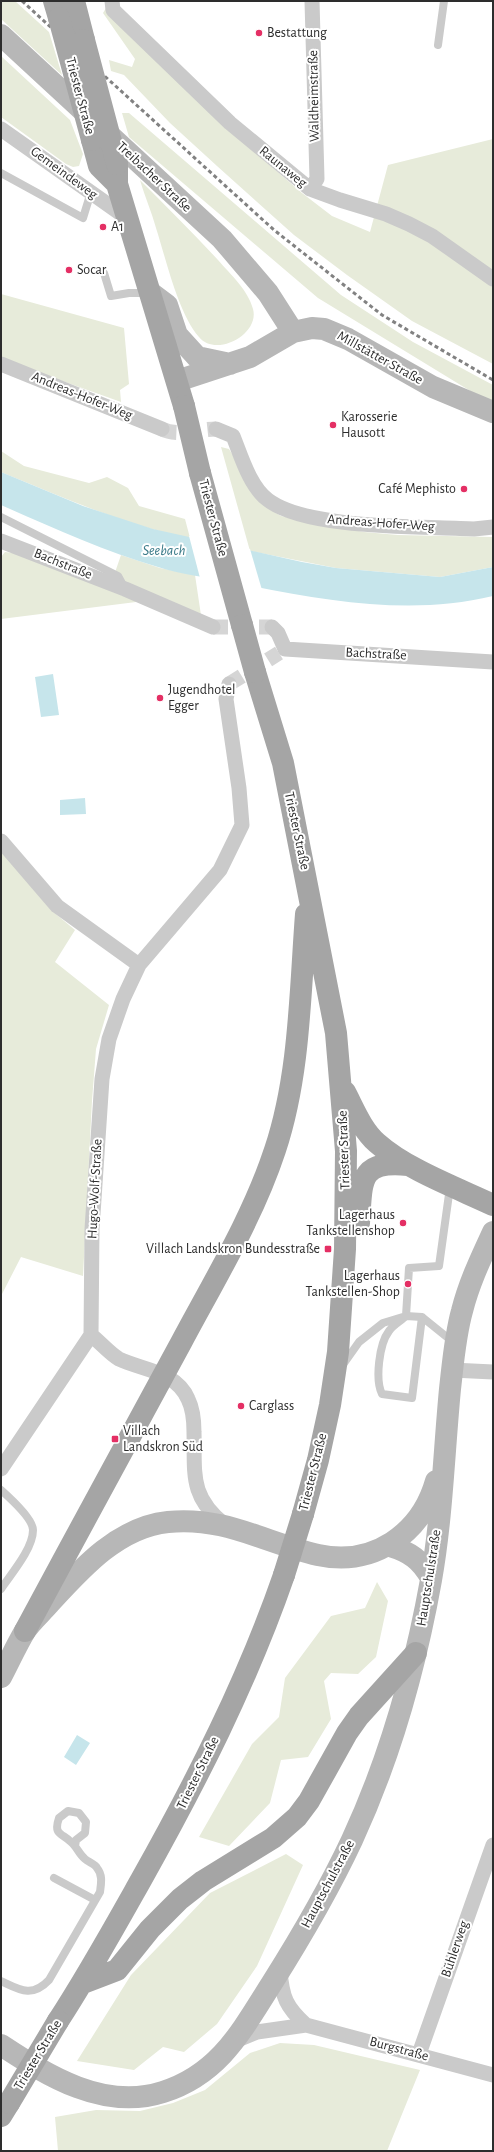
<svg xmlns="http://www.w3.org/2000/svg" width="494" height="2152" viewBox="0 0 494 2152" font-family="'Alegreya Sans',sans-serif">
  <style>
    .green { fill: #e7ebda }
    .water { fill: #c6e5eb }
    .pier { fill: #fff }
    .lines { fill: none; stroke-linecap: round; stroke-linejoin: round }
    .street-tunnel { stroke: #d5d5d5; stroke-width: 15; stroke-dasharray: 15 8; stroke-linecap: butt }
    .lane { stroke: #cacaca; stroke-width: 8 }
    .street { stroke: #cacaca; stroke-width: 15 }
    .secondary { stroke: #b7b7b7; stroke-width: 22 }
    .primary { stroke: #a5a5a5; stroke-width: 22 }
    .rail { stroke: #828282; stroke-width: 3; stroke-dasharray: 4 3; stroke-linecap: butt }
    .primary-bridge { stroke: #a5a5a5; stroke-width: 22 }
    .poi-dot { fill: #e42f64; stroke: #fff; stroke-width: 1.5 }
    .labels { text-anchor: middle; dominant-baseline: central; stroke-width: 4; stroke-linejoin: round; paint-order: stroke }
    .poi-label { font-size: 14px; fill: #2d2d2d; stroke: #fff; text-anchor: start }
    .street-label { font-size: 14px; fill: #2d2d2d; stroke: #fff }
    .water-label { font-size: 15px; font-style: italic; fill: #3a7a88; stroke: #fff }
  </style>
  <rect width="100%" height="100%" fill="#fff"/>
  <path class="green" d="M1,1H15L49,32L62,75L1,19Z
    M106,8L212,115L302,193L332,216L370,232L388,165L493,139V278L485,281L493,287V364L412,321L347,275L294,235L217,166L170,123L124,75L111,71L109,60L132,67L135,59L103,13Z
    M1,56L70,120L83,154L79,166L73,167L66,164L1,117Z
    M122,113H129L341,295L413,342L493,385V401L472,392L318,298L129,137Z
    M140,180C166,206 193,233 218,260C231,275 248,290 253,309C260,334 216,358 199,337C178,313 166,259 156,228C151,210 145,197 140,180Z
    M1,294L124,328L129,384L120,390L121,402L1,359Z
    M221,447L229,449L265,506L281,516L364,532L398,535L493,537V567L440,577L336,568L250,551Z
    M1,451L24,466L89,483L107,477L128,488L139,506L185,519L190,538C127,526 67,499 8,475L1,472Z
    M5,552L30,555L110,587L121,555L160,568L195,575L202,622L144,601L1,619V557Z
    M1,848L51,910L75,930L55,962L109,1005L96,1049L92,1101L83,1276L21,1257L1,1296Z
    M377,1582L388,1601L376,1657L358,1674L331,1673L324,1681L331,1719L308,1757L281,1760L270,1803L229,1846L199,1837L252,1744L279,1717L285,1678L331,1616L365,1608Z
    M286,1854L303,1865L257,1966L217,2024L184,2052L163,2047L134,2070L77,2061L131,1975L210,1893Z
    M280,2043L314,2045L420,2070L387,2151H58L55,2117L96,2110L140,2111L173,2103L205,2090L250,2053Z"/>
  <path class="water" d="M1,472L83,506L153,529L302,562L336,568L440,577L493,567V596C407,617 317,599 232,582C208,577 182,575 158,567C104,551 53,528 1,505Z
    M53,674L59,715L41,717L35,677Z
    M85,798L86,814L60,815V800Z
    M77,1735L90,1743L76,1765L64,1757Z"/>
  <path class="pier" d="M189,536L250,549L262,590L200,578Z"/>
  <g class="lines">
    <path class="street-tunnel" d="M162,429C177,437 199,429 216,429
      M213,627H272
      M229,684L279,653"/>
    <path class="lane" d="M438,45L444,1
      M1,173L83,218L91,192
      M104,273L111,296L129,293H148
      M1,517L118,576L124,587
      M422,1317L412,1398L382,1394C375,1380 379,1344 389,1331C393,1325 401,1321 406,1316L409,1268L439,1266L450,1187
      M342,1366L359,1342L383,1323L406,1316L422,1317L453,1342
      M1,1490C10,1498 33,1519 33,1530C33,1549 11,1574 1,1589
      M54,1878L95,1900
      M1,1981C20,1990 32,1998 49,1980L100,1892C101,1884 103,1875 97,1868C95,1864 88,1862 85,1859C79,1854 77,1847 71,1842C62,1833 53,1835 59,1818L68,1811L79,1813L86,1822L85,1833L76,1840L75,1846"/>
    <path class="street" d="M112,1L113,10L230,123L310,189L340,200L386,214L409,224L432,236L493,279
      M1,129L127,218
      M310,189L317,179L312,1
      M1,364L162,429
      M216,429L233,436C241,456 250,487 268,500C308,530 423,526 474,529L493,527
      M1,541L125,589L213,627
      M272,627L278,633L285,649L493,662
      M1,841L57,906L139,965
      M452,1370L493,1372
      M1,1469L91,1335
      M225,1525C189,1496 195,1474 194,1432C194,1421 193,1409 188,1399C176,1371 142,1370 119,1359C109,1353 100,1342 91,1335L92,1229L102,1079L109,1039L123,999L139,965L220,870L242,825L239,788L226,699L229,684
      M280,1970C282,1997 286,2007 306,2025L493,2075
      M235,2041L257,2032L306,2025
      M419,2054L493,1845"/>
    <path class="secondary" d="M1,35L222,239L268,293L293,332
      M151,293L167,305L177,335L197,357L230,364
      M177,381L250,357L293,332L312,328L324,329L348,339L433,387L493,412
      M390,1546C410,1552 421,1560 431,1578
      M1,1677C9,1662 16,1646 25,1631C31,1622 41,1613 49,1604C81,1569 118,1527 168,1522C224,1516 266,1543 318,1555C373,1567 421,1534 436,1481
      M1,2045C48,2076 104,2111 163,2092C220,2074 242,2030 272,1983C301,1937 329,1889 352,1840C390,1758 415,1669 431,1580C442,1518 444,1452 450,1389C453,1363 455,1336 462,1311C469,1283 481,1258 493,1232"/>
    <path class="primary" d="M54,1L59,18
      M74,1L84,40
      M92,140L99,166L117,184
      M117,164V184L184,406
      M200,473L242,625
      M255,672L283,763L336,1033L346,1151L345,1249L338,1352L330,1405L318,1460L303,1514
      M345,1092C354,1109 362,1130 377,1143C406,1169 457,1188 493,1205
      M359,1223C362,1181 358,1160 408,1165
      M25,1631C77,1534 130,1437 182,1341C215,1279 253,1217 275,1150C300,1075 300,992 306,914
      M83,1983L117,1970L150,1929L180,1899L203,1881L273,1838L297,1817L309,1801L347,1733L359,1716L416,1653
      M58,2021C88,1975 114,1928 141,1880C196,1782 247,1682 284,1575
      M1,2116L9,2103"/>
    <path class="rail" d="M22,1L274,230L382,315L493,380"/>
    <path class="primary-bridge" d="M59,18L92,140
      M84,40L117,164
      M184,406L200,473
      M242,625L255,672
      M284,1575L303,1514
      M9,2103L58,2021"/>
  </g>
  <g class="poi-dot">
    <circle cx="259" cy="33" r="4"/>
    <circle cx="103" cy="227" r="4"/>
    <circle cx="69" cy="270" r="4"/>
    <circle cx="333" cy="425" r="4"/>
    <circle cx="464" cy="489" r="4"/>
    <circle cx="160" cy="698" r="4"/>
    <circle cx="403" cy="1223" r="4"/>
    <rect x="324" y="1245" width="8" height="8" rx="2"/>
    <circle cx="408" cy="1284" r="4"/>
    <circle cx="241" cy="1406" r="4"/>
    <rect x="111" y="1435" width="8" height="8" rx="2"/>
  </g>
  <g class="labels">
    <g class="poi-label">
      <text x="267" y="33">Bestattung</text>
      <text x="111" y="227">A1</text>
      <text x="77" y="270">Socar</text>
      <text x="341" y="417">Karosserie<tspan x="341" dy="16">Hausott</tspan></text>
      <text x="456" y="489" text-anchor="end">Café Mephisto</text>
      <text x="168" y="690">Jugendhotel<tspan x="168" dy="16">Egger</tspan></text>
      <text x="395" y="1215" text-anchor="end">Lagerhaus<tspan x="395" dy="16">Tankstellenshop</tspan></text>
      <text x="320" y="1249" text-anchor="end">Villach Landskron Bundesstraße</text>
      <text x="400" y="1276" text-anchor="end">Lagerhaus<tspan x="400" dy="16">Tankstellen-Shop</tspan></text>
      <text x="249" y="1406">Carglass</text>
      <text x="123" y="1431">Villach<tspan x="123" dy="16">Landskron Süd</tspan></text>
    </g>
    <g class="street-label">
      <text transform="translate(80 96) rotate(75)">Triester Straße</text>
      <text transform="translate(314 96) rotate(-91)">Waldheimstraße</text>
      <text transform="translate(283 167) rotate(39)">Raunaweg</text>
      <text transform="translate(64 173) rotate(36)">Gemeindeweg</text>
      <text transform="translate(154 177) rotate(43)">Treibacher Straße</text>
      <text transform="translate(380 358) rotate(29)">Millstätter Straße</text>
      <text transform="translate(82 396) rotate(22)">Andreas-Hofer-Weg</text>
      <text transform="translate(213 518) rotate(75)">Triester Straße</text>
      <text transform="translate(381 523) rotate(4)">Andreas-Hofer-Weg</text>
      <text transform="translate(63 564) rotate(22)">Bachstraße</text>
      <text transform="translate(376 654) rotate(3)">Bachstraße</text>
      <text transform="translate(297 831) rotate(78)">Triester Straße</text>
      <text transform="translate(344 1150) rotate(-92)">Triester Straße</text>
      <text transform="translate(95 1189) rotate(-87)">Hugo-Wolf-Straße</text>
      <text transform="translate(313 1472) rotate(-76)">Triester Straße</text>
      <text transform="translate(429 1578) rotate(-81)">Hauptschulstraße</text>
      <text transform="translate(198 1773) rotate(-64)">Triester Straße</text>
      <text transform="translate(328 1884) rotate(-62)">Hauptschulstraße</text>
      <text transform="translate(455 1949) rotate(-71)">Bühlerweg</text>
      <text transform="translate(399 2049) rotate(15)">Burgstraße</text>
      <text transform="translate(38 2055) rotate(-59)">Triester Straße</text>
    </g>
    <g class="water-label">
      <text x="164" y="550">Seebach</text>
    </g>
  </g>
  <rect width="494" height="2152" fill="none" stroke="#2d2d2d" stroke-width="4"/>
</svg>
